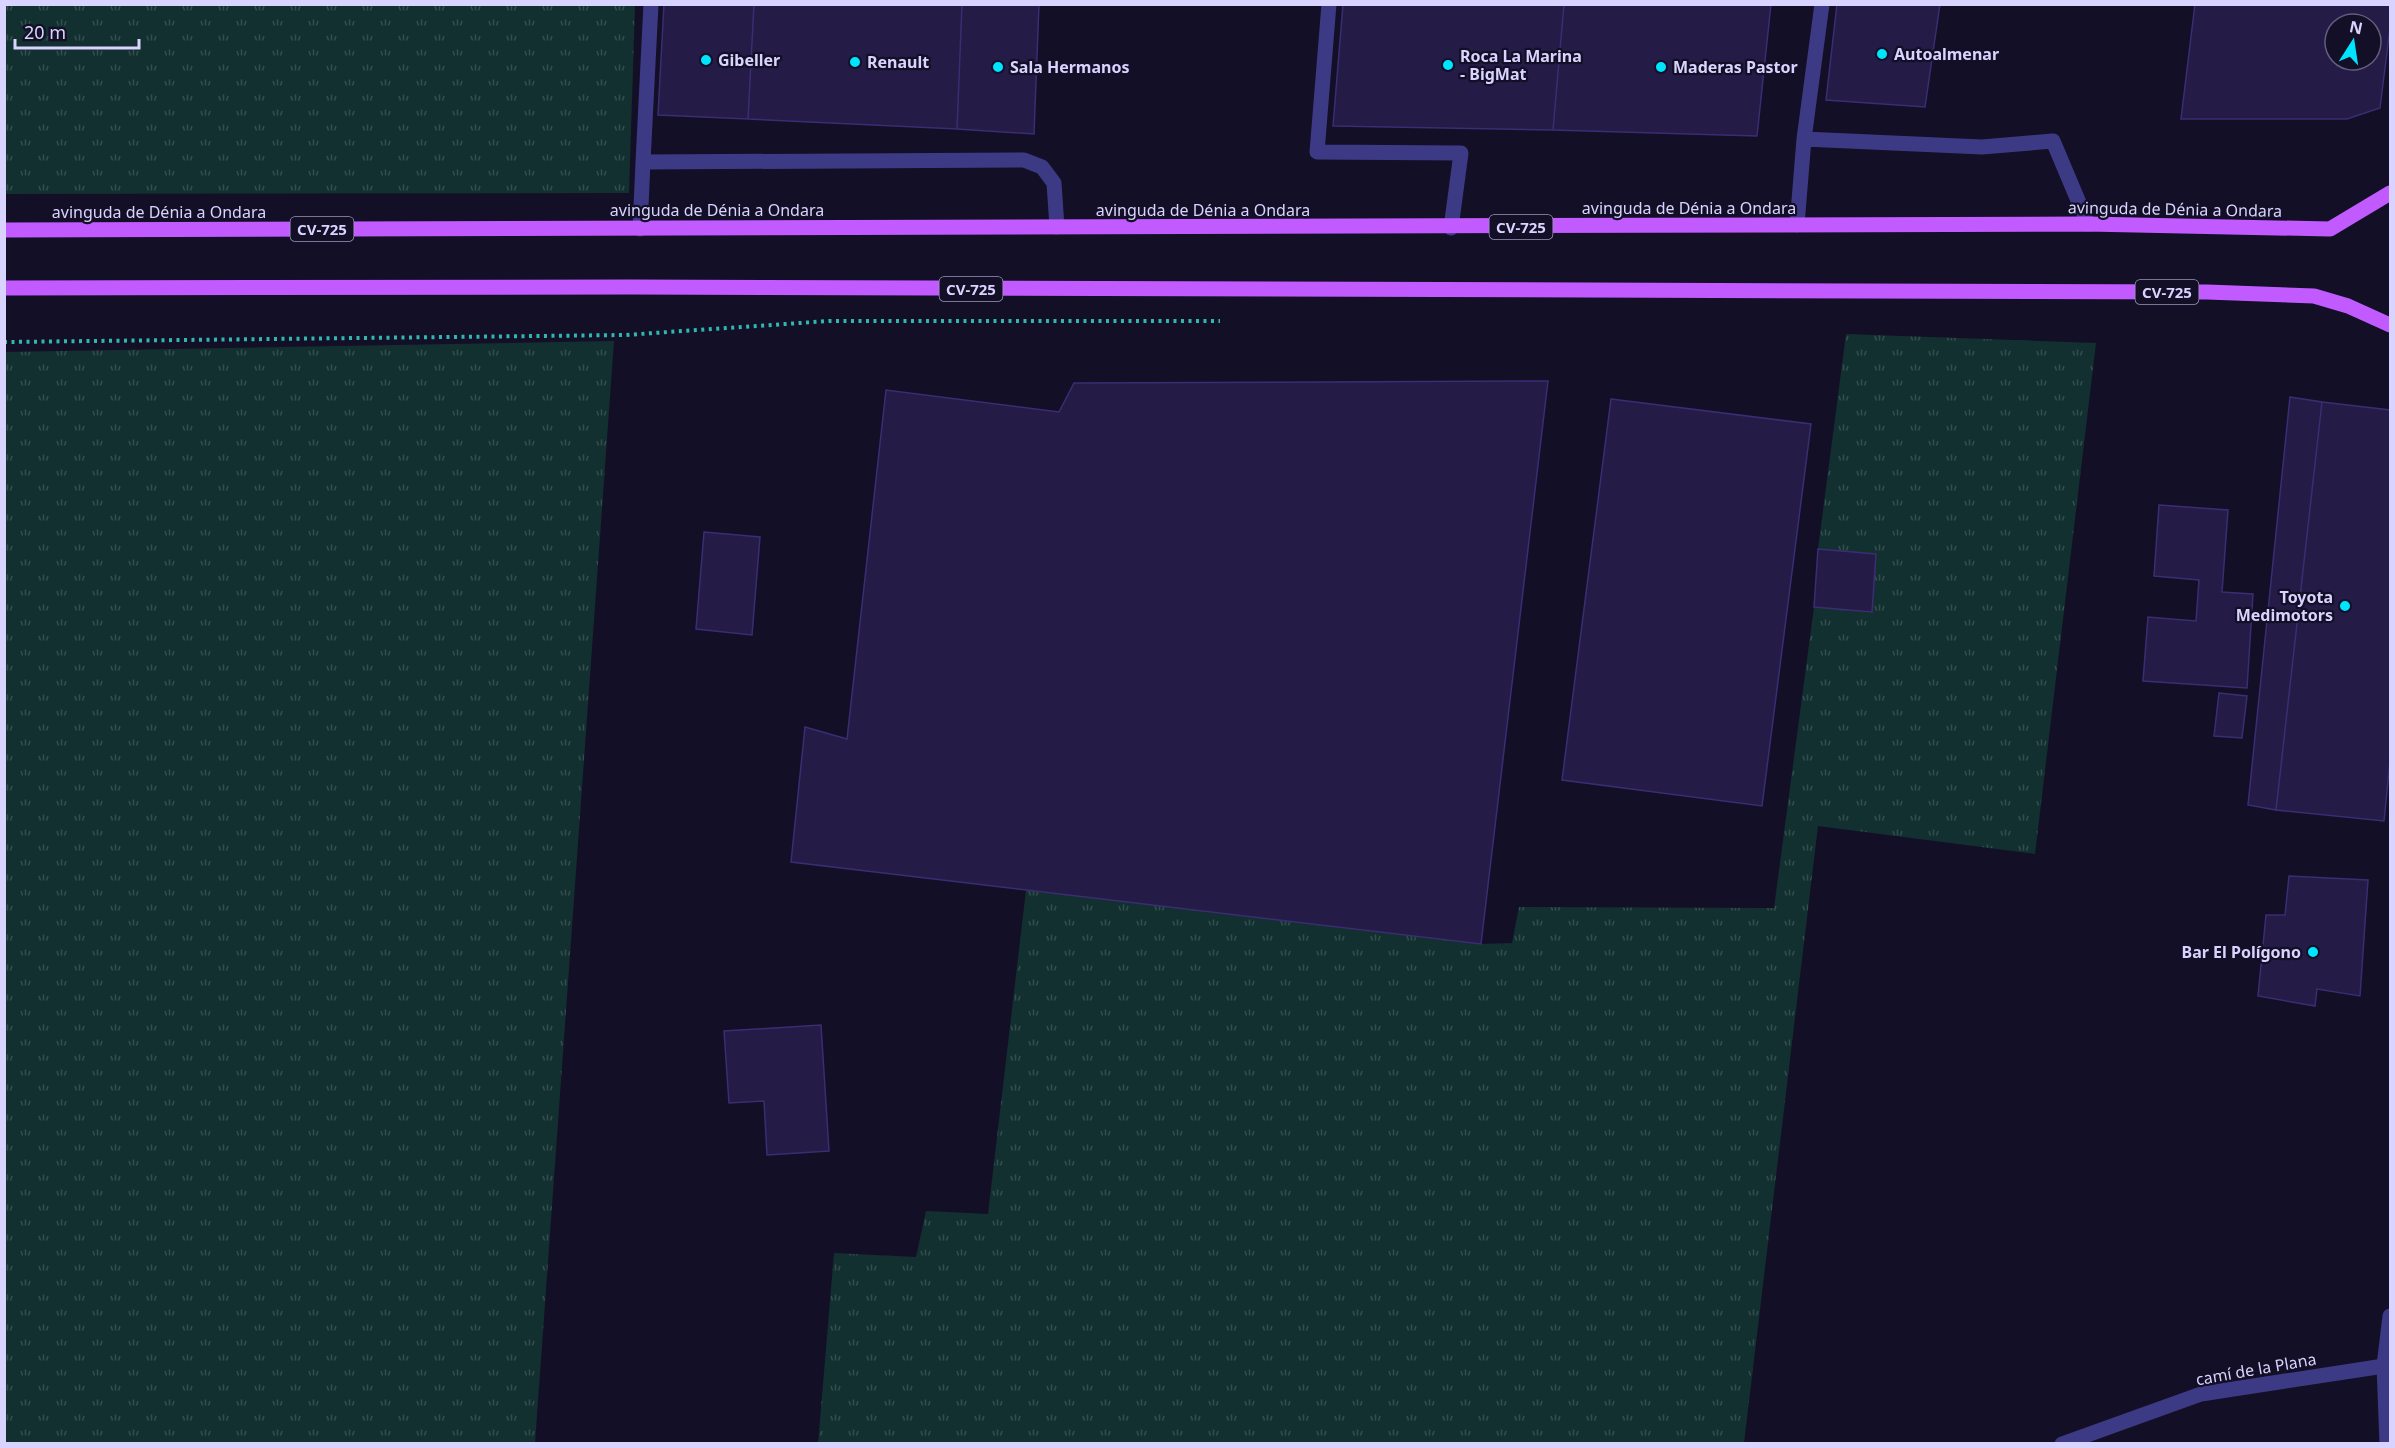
<svg xmlns="http://www.w3.org/2000/svg" width="2395" height="1448" viewBox="0 0 2395 1448" font-family="'Noto Sans',sans-serif">
  <style>
    .grass { fill: url(#grass-tufts) }
    .building { fill: #241b47; stroke: #3b2d73; stroke-width: 1.5; fill-rule: evenodd }
    .lines { fill: none; stroke-linecap: round; stroke-linejoin: round }
    .path { stroke: #2fb8b0; stroke-width: 4; stroke-dasharray: 3 4.5; stroke-linecap: butt }
    .lane { stroke: #3d3a85; stroke-width: 15 }
    .street { stroke: #3d3a85; stroke-width: 15 }
    .primary { stroke: #c25bff; stroke-width: 15 }
    .poi-dot { fill: #00e5ff; stroke: #130f26; stroke-width: 2 }
    .labels { text-anchor: middle; dominant-baseline: central; stroke-width: 4.5; stroke-linejoin: round; paint-order: stroke }
    .shield { fill: #130f26; stroke: #9e99be; stroke-width: 1.5 }
    .shield-label { font-size: 15px; font-weight: bold; fill: #d9d4ff }
    .poi-label { font-size: 16px; font-weight: bold; fill: #d9d4ff; stroke: #130f26; text-anchor: start }
    .street-label { font-size: 16px; fill: #d9d4ff; stroke: #130f26 }
  </style>
  <defs>
    <pattern id="grass-tufts" width="24" height="20" patternUnits="userSpaceOnUse" patternTransform="scale(1.5)"><rect width="24" height="20" fill="#12302f"/><path d="M3 7l-1-3M5 7V3M7 7l1-3M15 17l-1-3M17 17v-4M19 17l1-3" fill="none" stroke="#344d4e"/></pattern>
  </defs>
  <rect width="100%" height="100%" fill="#130f26"/>
  <path class="grass" d="M4,5H635L629,193L5,194Z
    M1846,334L2096,343L2035,854L1818,826L1744,1443L818,1444L834,1253L916,1257L926,1211L988,1214L1026,890L1481,944L1512,943L1519,907L1774,908L1814,607L1871,612L1818,549Z
    M614,341L535,1443H5V352Z"/>
  <path class="building" d="M664,4H754L748,119L658,115Z
    M754,4H962L957,129L748,119Z
    M962,4H1039L1034,134L957,129Z
    M1343,4H1564L1553,130L1333,126Z
    M1564,4H1771L1757,136L1553,130Z
    M1837,4H1940L1925,107L1826,100Z
    M2195,4H2390V28L2380,108L2347,119H2181ZM2335,24H2371V60H2335Z
    M1548,381L1481,944L791,862L805,727L847,739L886,390L1059,412L1074,383Z
    M2290,397L2322,402L2276,810L2248,805Z
    M1611,399L1811,424L1762,806L1562,780Z
    M2322,402L2390,410V761L2384,821L2276,810Z
    M2159,505L2228,510L2222,592L2253,594L2247,688L2143,681L2148,617L2196,621L2199,580L2154,576Z
    M704,532L760,537L752,635L696,629Z
    M1818,549L1876,554L1872,612L1814,607Z
    M2219,693L2247,696L2242,738L2214,736Z
    M2289,876L2368,880L2360,996L2317,989L2315,1006L2258,996L2266,915H2285Z
    M821,1025L829,1151L767,1155L764,1101L729,1103L724,1031Z"/>
  <g class="lines">
    <path class="path" d="M4,342L625,335L829,321H1220"/>
    <path class="lane" d="M1329,4L1317,152L1461,153L1451,228
      M1804,139L1982,147L2053,141L2088,224
      M643,162L651,4
      M1797,225L1804,139L1822,4
      M640,229L643,162L1024,160L1042,167L1054,183L1057,227
      M2062,1444L2201,1394L2384,1366"/>
    <path class="street" d="M2387,1444L2384,1366L2390,1316"/>
    <path class="primary" d="M4,230L2088,224L2330,229L2390,193
      M4,288L630,287L2207,292L2314,296L2348,306L2390,325"/>
  </g>
  <g class="poi-dot">
    <circle cx="1882" cy="54" r="6"/>
    <circle cx="706" cy="60" r="6"/>
    <circle cx="855" cy="62" r="6"/>
    <circle cx="1448" cy="65" r="6"/>
    <circle cx="998" cy="67" r="6"/>
    <circle cx="1661" cy="67" r="6"/>
    <circle cx="2345" cy="606" r="6"/>
    <circle cx="2313" cy="952" r="6"/>
  </g>
  <g class="labels">
    <g class="shield">
      <rect x="1489.5" y="215" width="63" height="24" rx="4.5"/>
      <rect x="290.5" y="217" width="63" height="24" rx="4.5"/>
      <rect x="939.5" y="277" width="63" height="24" rx="4.5"/>
      <rect x="2135.5" y="280" width="63" height="24" rx="4.5"/>
    </g>
    <g class="shield-label">
      <text x="1521" y="227">CV-725</text>
      <text x="322" y="229">CV-725</text>
      <text x="971" y="289">CV-725</text>
      <text x="2167" y="292">CV-725</text>
    </g>
    <g class="poi-label">
      <text x="1894" y="54">Autoalmenar</text>
      <text x="1460" y="56">Roca La Marina<tspan x="1460" dy="18">- BigMat</tspan></text>
      <text x="718" y="60">Gibeller</text>
      <text x="867" y="62">Renault</text>
      <text x="1010" y="67">Sala Hermanos</text>
      <text x="1673" y="67">Maderas Pastor</text>
      <text x="2333" y="597" text-anchor="end">Toyota<tspan x="2333" dy="18">Medimotors</tspan></text>
      <text x="2301" y="952" text-anchor="end">Bar El Polígono</text>
    </g>
    <g class="street-label">
      <text x="1689" y="208">avinguda de Dénia a Ondara</text>
      <text transform="translate(2175 209) rotate(1)">avinguda de Dénia a Ondara</text>
      <text x="717" y="210">avinguda de Dénia a Ondara</text>
      <text x="1203" y="210">avinguda de Dénia a Ondara</text>
      <text x="159" y="212">avinguda de Dénia a Ondara</text>
      <text transform="translate(2256 1369) rotate(-10)">camí de la Plana</text>
    </g>
  </g>
  <rect width="2395" height="1448" fill="none" stroke="#d9d4ff" stroke-width="12"/>
  <g transform="translate(2353 42) rotate(12)"><circle r="28" fill="#130f26" stroke="#625e7d" stroke-width="1.5"/>
  <path d="M0-4.5L10 22L0 15L-10 22Z" fill="#00e5ff"/>
  <text y="-9" font-size="16" font-weight="bold" text-anchor="middle" fill="#d9d4ff">N</text>
  </g>
  <path d="M15 39v9h124v-9" fill="none" stroke="#d9d4ff" stroke-width="3"/>
  <text x="24" y="39" font-size="18" fill="#d9d4ff" stroke="#130f26" stroke-width="4.5" paint-order="stroke">20 m</text>
</svg>
